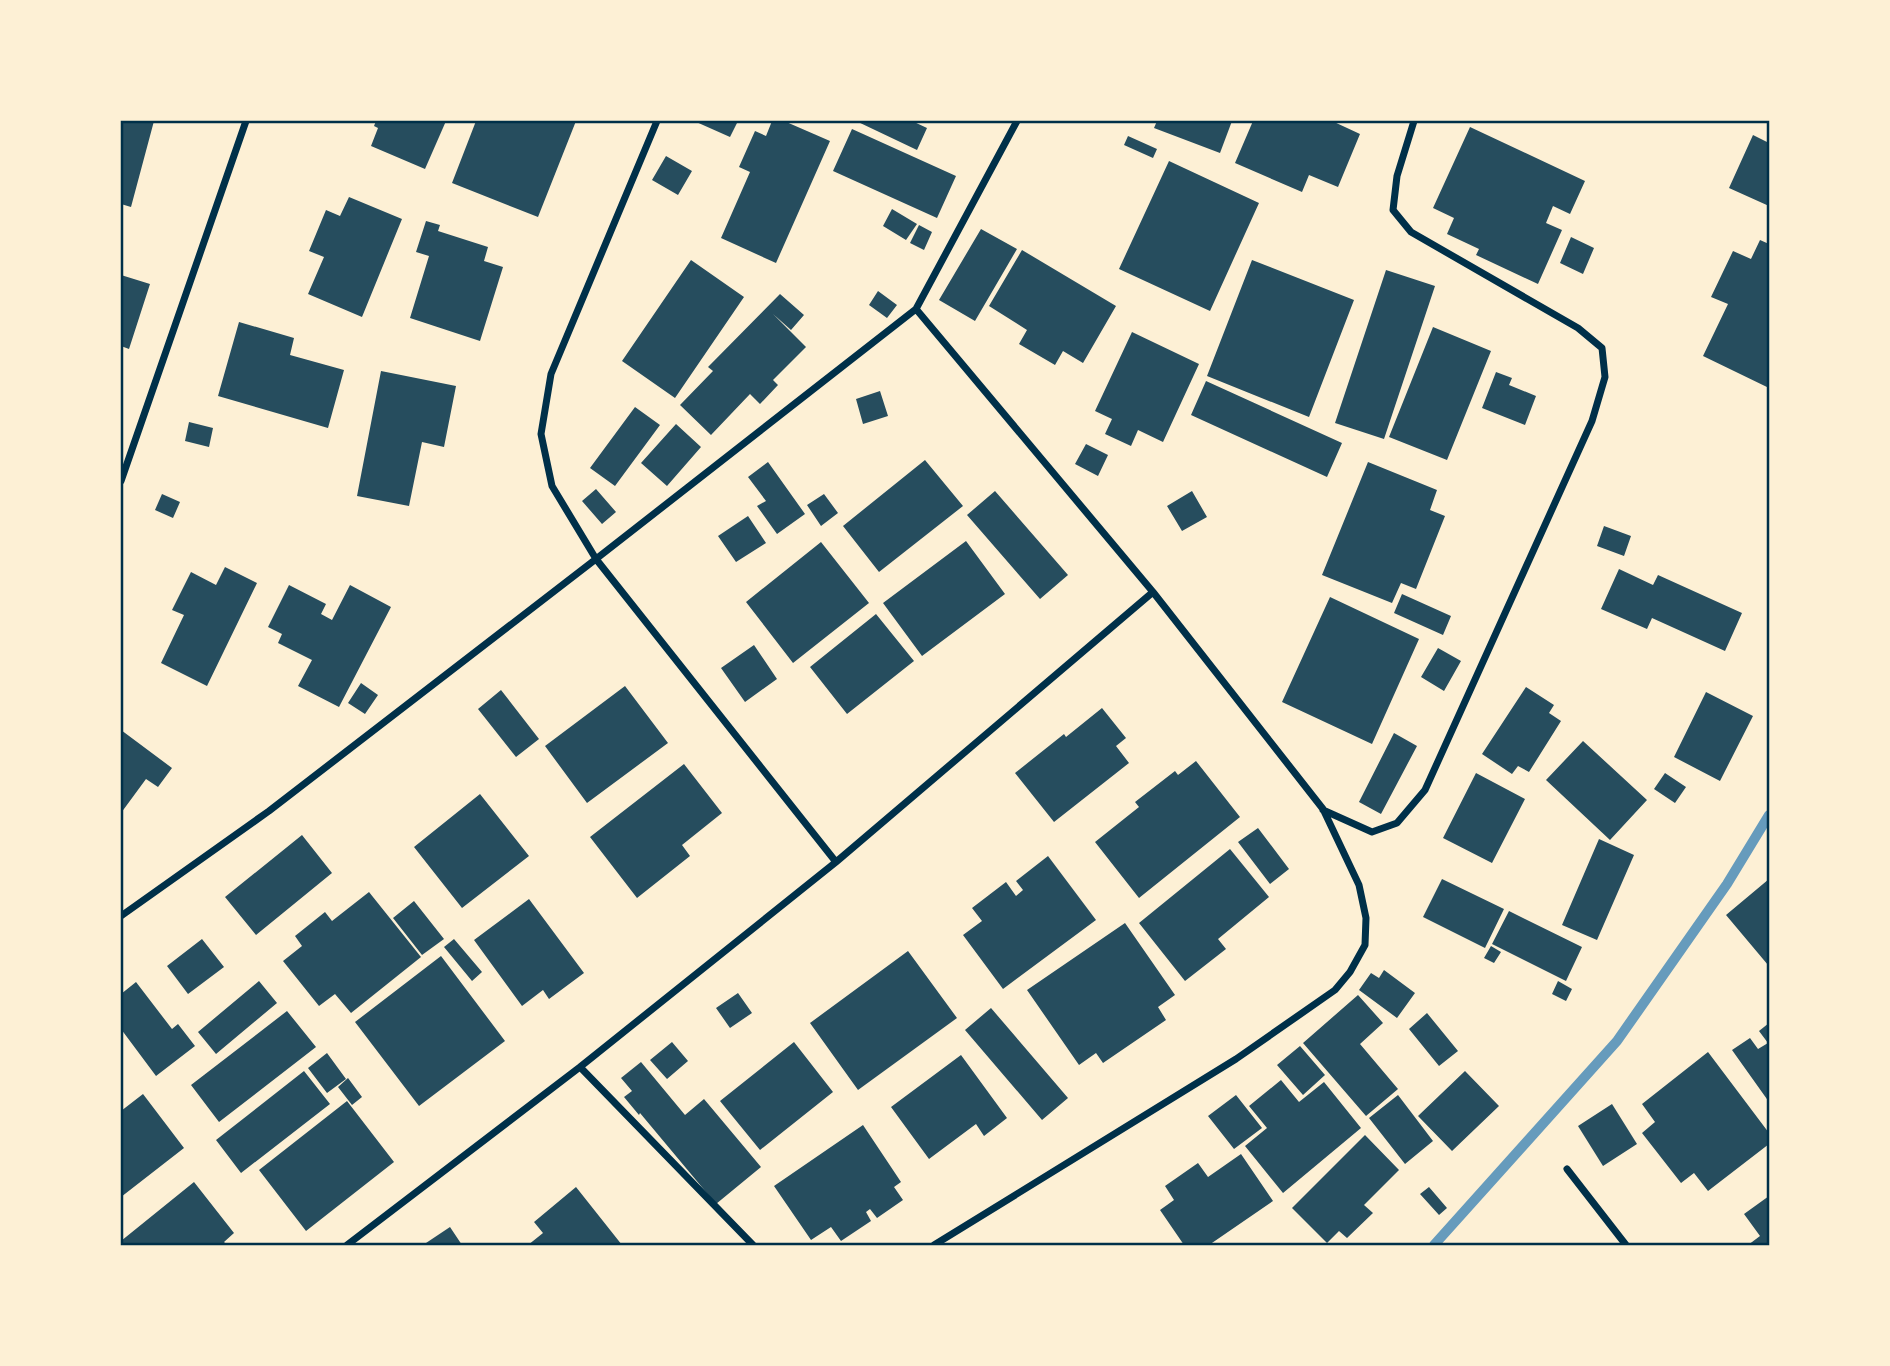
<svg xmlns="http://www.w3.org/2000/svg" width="1890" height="1366" viewBox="0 0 1890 1366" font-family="Karla,sans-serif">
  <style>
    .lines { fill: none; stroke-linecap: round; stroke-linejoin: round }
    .stream { stroke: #669bbc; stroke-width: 10 }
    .building { fill: #264d5e }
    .minor { stroke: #003049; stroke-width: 7 }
    .neatline { fill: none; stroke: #003049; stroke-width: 2.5 }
  </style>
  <rect width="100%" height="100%" fill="#fdf0d5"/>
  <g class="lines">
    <path class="stream" d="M1434,1245L1617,1041L1727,884L1769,815"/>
  </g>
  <path class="building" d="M121,121H154L131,207L121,204Z
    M376,121H446L425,169L371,146L378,128L374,126Z
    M476,121H576L538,217L452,183Z
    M694,121H738L730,137Z
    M772,121H784L830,141L776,263L721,238L750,172L739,167L755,131L766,136Z
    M856,121H912L927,128L917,150Z
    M1157,121H1232L1220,153L1154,128Z
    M1253,121H1332L1360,134L1338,187L1309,175L1302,192L1235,163Z
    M1470,127L1585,181L1570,214L1553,206L1546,223L1562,230L1538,284L1476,255L1479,249L1447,234L1454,218L1433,208Z
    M852,129L956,176L937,218L833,171Z
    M1753,135L1769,143V206L1729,188Z
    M1128,136L1157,149L1153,158L1124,145Z
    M666,156L692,171L678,195L652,180Z
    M1169,161L1259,203L1210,311L1119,269Z
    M349,197L402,219L362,317L308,294L324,257L309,251L326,210L340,216Z
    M892,209L917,224L906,240L883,226Z
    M426,221L440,225L438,231L488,247L484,261L503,267L480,341L410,318L429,256L416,252Z
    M919,225L932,232L924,250L910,243Z
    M981,229L1017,249L975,321L939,300Z
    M1571,237L1594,248L1583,274L1560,263Z
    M1760,240L1769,244V388L1703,356L1728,304L1711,297L1733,251L1751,259Z
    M1022,250L1116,306L1083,363L1063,351L1055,365L1019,344L1027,330L989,306Z
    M691,260L744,297L675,398L622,361Z
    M1252,260L1354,300L1309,417L1207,376Z
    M1386,270L1435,286L1384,439L1335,423Z
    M121,275L150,284L129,349L121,346Z
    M878,291L897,305L887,318L869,305Z
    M780,294L804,315L791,330L773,314L806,347L773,380L778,385L760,404L750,394L711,435L680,405L713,371L708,367Z
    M239,322L294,338L290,355L344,370L328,428L218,396Z
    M1433,327L1491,351L1447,460L1389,437Z
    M1132,332L1199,364L1163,442L1138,430L1131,446L1105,434L1112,419L1095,411Z
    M381,371L456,386L444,447L422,442L409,506L357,496Z
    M1496,372L1512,378L1509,385L1536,396L1525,425L1482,408Z
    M1206,381L1342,443L1327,477L1191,415Z
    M880,391L888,416L863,424L856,399Z
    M635,407L660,425L615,486L590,468Z
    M189,422L213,428L209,447L185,441Z
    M676,424L701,447L667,486L641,463Z
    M1086,444L1108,455L1098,476L1075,464Z
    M925,460L963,506L879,572L843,526Z
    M768,462L805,514L777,534L757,506L766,501L748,477Z
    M1368,462L1437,490L1430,510L1445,516L1416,589L1401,583L1392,603L1322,575Z
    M596,489L616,512L602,524L582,501Z
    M995,491L1068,575L1040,599L967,515Z
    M1192,491L1207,517L1182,531L1167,506Z
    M162,494L180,502L173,518L155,510Z
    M824,494L838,513L821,526L807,505Z
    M748,516L766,543L736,562L718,536Z
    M1604,526L1631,536L1624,556L1597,546Z
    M966,541L1005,594L922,656L883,603Z
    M821,542L869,603L793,663L746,602Z
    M225,567L257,583L207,686L161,663L184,615L172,610L191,572L216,585Z
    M1619,569L1653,585L1658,575L1742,613L1725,651L1652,618L1647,629L1601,609Z
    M289,585L326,604L321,614L332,620L350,585L391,607L339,707L298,686L312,660L278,643L282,634L268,627Z
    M1402,594L1451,616L1443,635L1394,613Z
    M1330,597L1419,639L1372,744L1282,702Z
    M876,614L914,661L847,714L810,667Z
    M754,645L777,679L745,702L721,668Z
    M1438,648L1461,661L1444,691L1421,677Z
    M361,683L378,695L365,714L348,703Z
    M625,686L668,743L587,803L545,746Z
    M1526,687L1554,705L1549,713L1561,721L1529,772L1518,766L1512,774L1482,754Z
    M501,690L539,739L516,757L478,709Z
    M1706,692L1753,716L1720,781L1674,757Z
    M1102,708L1126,738L1116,746L1129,763L1054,822L1015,773L1064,734L1066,737Z
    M121,730L172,768L158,787L146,779L121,813Z
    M1394,733L1417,746L1381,814L1359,802Z
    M1583,741L1647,800L1610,840L1546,780Z
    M1196,761L1240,817L1139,898L1095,842L1139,807L1135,802L1175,771L1178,775Z
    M684,764L722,813L682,845L690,856L637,898L590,837Z
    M1476,773L1525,799L1492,863L1443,838Z
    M1665,773L1686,787L1675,803L1654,789Z
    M480,794L529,856L462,908L414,847Z
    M1258,828L1289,869L1270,884L1238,842Z
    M302,835L332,873L256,935L225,897Z
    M1599,839L1634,855L1597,940L1562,925Z
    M1230,849L1269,897L1218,939L1226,949L1185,981L1139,923Z
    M1048,856L1096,920L1003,989L963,935L982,921L972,908L1006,882L1016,896L1023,890L1016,881Z
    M1442,879L1504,909L1485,948L1423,917Z
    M1769,879V964L1768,965L1726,915Z
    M369,892L421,957L351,1013L335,994L319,1006L283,961L302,946L295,936L325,912L332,921Z
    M529,899L584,973L549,999L543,990L522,1006L474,940Z
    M414,901L444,939L422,955L393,918Z
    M1509,911L1582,947L1566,981L1492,944Z
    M1125,923L1175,995L1158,1007L1166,1020L1103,1063L1096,1053L1079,1065L1027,990Z
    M202,939L224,967L188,994L167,966Z
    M454,939L482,972L472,981L444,947Z
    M1491,946L1501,952L1494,963L1484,958Z
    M908,951L957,1018L858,1090L810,1023Z
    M441,956L505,1041L419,1106L355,1022Z
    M1384,970L1415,993L1397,1018L1359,990L1371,973L1379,978Z
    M259,981L277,1003L216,1054L198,1032Z
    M1558,981L1572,989L1566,1001L1552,994Z
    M136,982L172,1029L178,1024L195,1046L156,1076L121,1029V994Z
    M738,993L752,1013L730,1028L716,1008Z
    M1358,995L1383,1023L1360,1044L1398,1089L1366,1116L1303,1043Z
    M991,1008L1068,1098L1042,1120L965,1030Z
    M287,1011L316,1047L219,1122L191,1085Z
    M1427,1013L1458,1051L1439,1066L1409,1029Z
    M1769,1023V1102L1732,1050L1750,1038L1758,1049L1768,1043L1759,1031Z
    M672,1042L688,1061L667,1079L650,1060Z
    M794,1042L833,1092L760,1150L720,1101Z
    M1300,1046L1325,1075L1303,1095L1277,1065Z
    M1708,1052L1769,1133V1144L1708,1191L1694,1173L1681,1183L1642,1133L1655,1122L1642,1104Z
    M327,1053L346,1079L327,1093L308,1068Z
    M961,1055L1007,1118L984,1136L976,1124L929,1159L891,1107Z
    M641,1062L685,1115L704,1099L761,1167L716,1204L640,1113L639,1115L624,1097L632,1091L621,1078Z
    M304,1071L330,1104L241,1173L216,1140Z
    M1465,1071L1499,1106L1452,1151L1418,1116Z
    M348,1078L362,1097L352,1105L338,1087Z
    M1281,1080L1299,1102L1324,1082L1361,1128L1283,1193L1245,1146L1267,1128L1249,1106Z
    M143,1094L184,1148L121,1197V1111Z
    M1236,1095L1262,1128L1234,1149L1208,1116Z
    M1398,1095L1433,1141L1405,1164L1369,1118Z
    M347,1101L394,1162L306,1231L259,1170Z
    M1612,1104L1637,1144L1603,1166L1578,1126Z
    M863,1125L901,1182L894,1187L903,1200L877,1218L870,1209L866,1212L871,1221L841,1241L831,1227L811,1240L774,1186Z
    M1365,1135L1399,1170L1364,1205L1373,1213L1347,1238L1339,1231L1327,1243L1292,1208Z
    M1241,1154L1273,1201L1209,1245H1184L1160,1210L1174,1200L1165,1186L1198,1163L1208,1177Z
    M194,1182L234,1233L224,1242L227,1245H121V1241Z
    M576,1187L622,1245H528L543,1233L534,1222Z
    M1429,1187L1447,1208L1439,1215L1420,1194Z
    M1769,1196V1245H1748L1760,1236L1744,1214Z
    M450,1227L462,1245H423Z"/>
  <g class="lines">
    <path class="minor" d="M657,121L551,374L541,434L552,486L596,559L836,862
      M916,309L1153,592L1323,809L1359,885L1366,918L1365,945L1350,972L1335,990L1236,1059L934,1245
      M121,481L246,121
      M1323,810L1372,832L1397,823L1425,790L1592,421L1605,377L1602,348L1578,328L1411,232L1393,210L1397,176L1414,121
      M121,916L269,811L596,559L916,309L1017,121
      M580,1067L753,1245
      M1567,1169L1626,1245
      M347,1245L580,1067L836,862L1153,592"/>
  </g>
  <rect width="1890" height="1366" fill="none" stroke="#fdf0d5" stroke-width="245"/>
  <rect x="122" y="122" width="1646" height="1122" class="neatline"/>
</svg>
